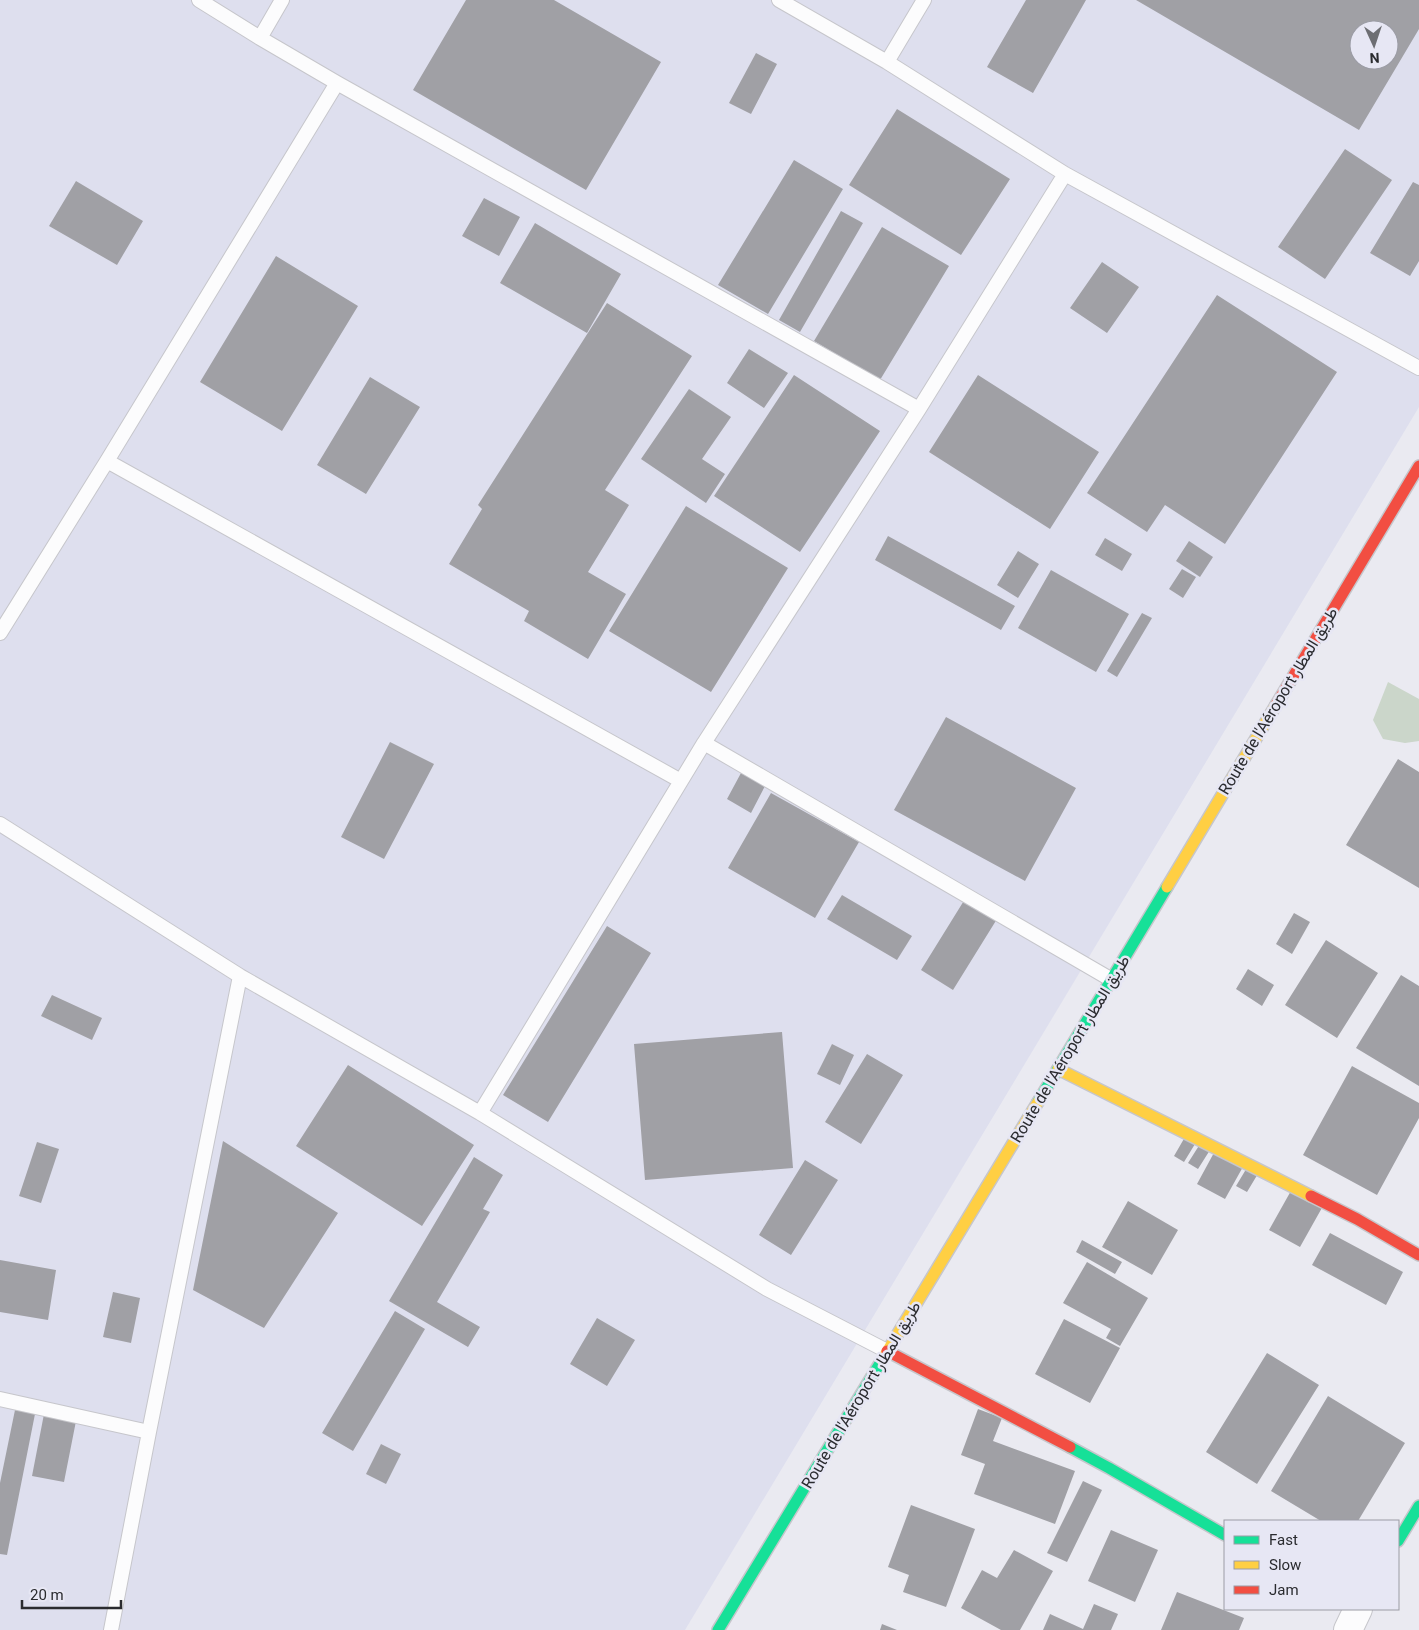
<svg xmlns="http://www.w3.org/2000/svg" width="1419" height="1630" viewBox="0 0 1419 1630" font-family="Roboto,Vazirmatn,sans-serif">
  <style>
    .built { fill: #dedfee; fill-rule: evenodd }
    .green { fill: #cbd6ca }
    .building { fill: #a0a0a5; fill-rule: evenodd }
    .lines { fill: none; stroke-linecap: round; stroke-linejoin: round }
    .lane-casing { stroke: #c6c6cb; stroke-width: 16 }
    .street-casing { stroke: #c6c6cb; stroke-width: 30 }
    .fast-casing { stroke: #c6c6cb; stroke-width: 14 }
    .slow-casing { stroke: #c6c6cb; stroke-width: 14 }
    .jam-casing { stroke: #c6c6cb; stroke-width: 14 }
    .lane { stroke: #fcfcfd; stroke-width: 14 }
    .street { stroke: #fcfcfd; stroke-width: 28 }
    .fast { stroke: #16e098; stroke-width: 11 }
    .slow { stroke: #ffcf43; stroke-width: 11 }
    .jam { stroke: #f24e42; stroke-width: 11 }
    .labels { text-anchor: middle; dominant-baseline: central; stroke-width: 5; stroke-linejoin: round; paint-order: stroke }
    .street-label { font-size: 16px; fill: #2a2b2f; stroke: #e7e7f4 }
  </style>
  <rect width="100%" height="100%" fill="#eaeaf1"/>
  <path class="built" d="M0,0H1419V407L685,1630H0ZM1359,30H1389V60H1359Z"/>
  <path class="green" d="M1388,682L1419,699V741L1405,743L1383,739L1373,720Z"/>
  <path class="building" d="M466,0H554L661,62L586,190L413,90Z
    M1026,0H1086L1033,93L987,67Z
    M1136,0H1419V29L1359,130ZM1359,30H1389V60H1359Z
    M756,53L777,64L751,114L729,103Z
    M897,109L1010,179L961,255L849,185Z
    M1345,149L1392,180L1325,279L1278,247Z
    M794,160L843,189L768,314L718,285Z
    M76,181L143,221L117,265L49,226Z
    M1413,182L1419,185V261L1410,276L1370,253Z
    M484,198L520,217L499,256L462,236Z
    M841,211L863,223L800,332L779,320Z
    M535,223L621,274L587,333L500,283Z
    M882,227L949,266L880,380L814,341Z
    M276,256L358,306L282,431L200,382Z
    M1102,262L1139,287L1107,333L1070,308Z
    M1217,295L1337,372L1225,544L1165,505L1147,532L1087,493Z
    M607,303L692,356L605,490L629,505L588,572L626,594L588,659L524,621L529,611L449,564L482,509L478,505Z
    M749,349L788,373L764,408L727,383Z
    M794,375L880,431L800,552L714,496Z
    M978,375L1099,452L1050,529L929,452Z
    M370,377L420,407L366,494L317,465Z
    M689,389L731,417L702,459L725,474L706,503L641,459Z
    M686,506L788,568L711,692L609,631Z
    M888,536L1015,606L1001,630L875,560Z
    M1105,538L1132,554L1122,571L1095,555Z
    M1189,541L1213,557L1200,577L1176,561Z
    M1018,551L1039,564L1018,598L997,585Z
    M1182,569L1196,577L1183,598L1169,589Z
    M1051,570L1129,614L1096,672L1018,628Z
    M1142,613L1152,618L1117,677L1107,671Z
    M946,717L1076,788L1025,881L894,810Z
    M390,742L434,764L384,859L341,837Z
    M1398,759L1419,772V888L1346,845Z
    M741,773L765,786L751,813L727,799Z
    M771,793L859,842L815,918L728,868Z
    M842,895L912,936L897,960L827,919Z
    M965,899L997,919L953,990L921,970Z
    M1294,913L1310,922L1292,954L1276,944Z
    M607,926L651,953L548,1122L503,1095Z
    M1326,940L1378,973L1337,1038L1285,1005Z
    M1248,969L1274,985L1262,1006L1236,989Z
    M1401,975L1419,986V1086L1356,1048Z
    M52,995L102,1018L92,1040L41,1016Z
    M782,1032L793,1168L645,1180L634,1044Z
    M832,1044L854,1055L840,1085L817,1074Z
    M867,1054L903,1075L861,1144L825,1122Z
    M348,1065L474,1145L422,1226L296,1146Z
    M1352,1066L1419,1103V1118L1377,1195L1303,1155Z
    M1185,1137L1195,1144L1184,1162L1174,1156Z
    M223,1141L338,1213L264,1328L193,1290Z
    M37,1142L59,1149L41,1203L19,1196Z
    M1200,1144L1210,1150L1198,1169L1188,1163Z
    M1216,1149L1244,1165L1225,1199L1197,1184Z
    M474,1157L503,1175L483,1209L490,1212L437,1302L480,1327L468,1347L389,1301Z
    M805,1160L838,1180L791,1255L759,1235Z
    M1248,1166L1259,1172L1247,1192L1236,1186Z
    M1292,1189L1323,1206L1300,1247L1269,1230Z
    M1128,1201L1178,1230L1152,1275L1102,1247Z
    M1330,1233L1403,1272L1386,1305L1312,1265Z
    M1082,1240L1122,1262L1115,1274L1076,1252Z
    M0,1260L56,1270L48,1320L0,1312Z
    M1087,1262L1148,1298L1120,1346L1106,1338L1111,1329L1063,1303Z
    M113,1292L140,1298L131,1343L103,1337Z
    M395,1311L425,1329L353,1451L322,1433Z
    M597,1318L635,1340L607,1386L570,1364Z
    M1064,1319L1120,1348L1090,1403L1035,1374Z
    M1267,1353L1319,1385L1257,1484L1206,1452Z
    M1328,1396L1405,1443L1358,1521H1321L1271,1491Z
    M978,1409L1002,1418L993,1441L1075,1471L1055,1524L974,1494L985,1464L961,1455Z
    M15,1410L35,1414L7,1555L0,1554V1483Z
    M44,1414L76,1421L64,1482L32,1476Z
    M381,1444L401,1454L386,1484L366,1474Z
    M1083,1481L1102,1490L1067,1562L1047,1553Z
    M911,1505L975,1529L946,1607L903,1592L909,1575L888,1567Z
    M1111,1530L1158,1550L1135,1602L1088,1581Z
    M1014,1550L1053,1571L1020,1630H1001L961,1608L982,1570L997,1578Z
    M1177,1592L1244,1618L1239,1630H1161Z
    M1094,1604L1118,1614L1111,1630H1043L1050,1614L1083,1629Z
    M882,1624L897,1630H880Z"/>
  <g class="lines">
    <g class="lane-casing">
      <path id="lane" d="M199,0L260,38L337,83L919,409
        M779,0L887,62L1065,174L1419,368
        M260,38L282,0
        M887,62L924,0
        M1065,174L919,409L704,743L1112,980
        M107,461L681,781
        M0,633L107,461L337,83
        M0,824L240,976L480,1113L767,1289L887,1351
        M480,1113L704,743
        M0,1399L149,1432
        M111,1630L149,1432L240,976"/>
    </g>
    <g class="street-casing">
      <path id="street" d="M1348,1630L1358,1609"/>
    </g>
    <g class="fast-casing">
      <path id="fast" d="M1038,1102L1167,887
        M1070,1447L1109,1468L1225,1535
        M1398,1541L1419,1506
        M718,1630L882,1360"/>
    </g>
    <g class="slow-casing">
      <path id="slow" d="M1167,887L1276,705
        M1058,1069L1311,1196
        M882,1360L1038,1102"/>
    </g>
    <g class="jam-casing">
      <path id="jam" d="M1276,705L1419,466
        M1311,1196L1357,1219L1419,1255
        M887,1351L1070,1447"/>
    </g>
    <use href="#lane" class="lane"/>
    <use href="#street" class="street"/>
    <use href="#fast" class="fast"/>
    <use href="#slow" class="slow"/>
    <use href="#jam" class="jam"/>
  </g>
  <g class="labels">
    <g class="street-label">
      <text transform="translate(1278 701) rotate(-59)">Route de l'Aéroport طريق المطار</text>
      <text transform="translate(1070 1049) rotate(-59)">Route de l'Aéroport طريق المطار</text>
      <text transform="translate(861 1395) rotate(-59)">Route de l'Aéroport طريق المطار</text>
    </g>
  </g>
  <rect x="1224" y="1520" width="175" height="90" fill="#e7e7f4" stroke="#9b9ca5"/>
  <rect x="1234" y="1536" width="25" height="8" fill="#16e098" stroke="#9b9ca5"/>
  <text x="1269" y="1545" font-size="15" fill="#2a2b2f">Fast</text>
  <rect x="1234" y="1561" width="25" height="8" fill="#ffcf43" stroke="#9b9ca5"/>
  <text x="1269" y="1570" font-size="15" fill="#2a2b2f">Slow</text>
  <rect x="1234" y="1586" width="25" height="8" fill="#f24e42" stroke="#9b9ca5"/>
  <text x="1269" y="1595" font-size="15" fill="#2a2b2f">Jam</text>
  <g transform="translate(1374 45) rotate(177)"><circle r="24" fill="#e7e7f4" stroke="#9b9ca5"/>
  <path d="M0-4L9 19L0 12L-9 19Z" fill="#6d6e73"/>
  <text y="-8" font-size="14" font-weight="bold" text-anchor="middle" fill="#2a2b2f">N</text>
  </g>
  <path d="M22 1600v8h99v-8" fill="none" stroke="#2a2b2f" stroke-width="2.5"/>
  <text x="30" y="1600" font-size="15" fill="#2a2b2f" stroke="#e7e7f4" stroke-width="4" paint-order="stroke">20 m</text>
</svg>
